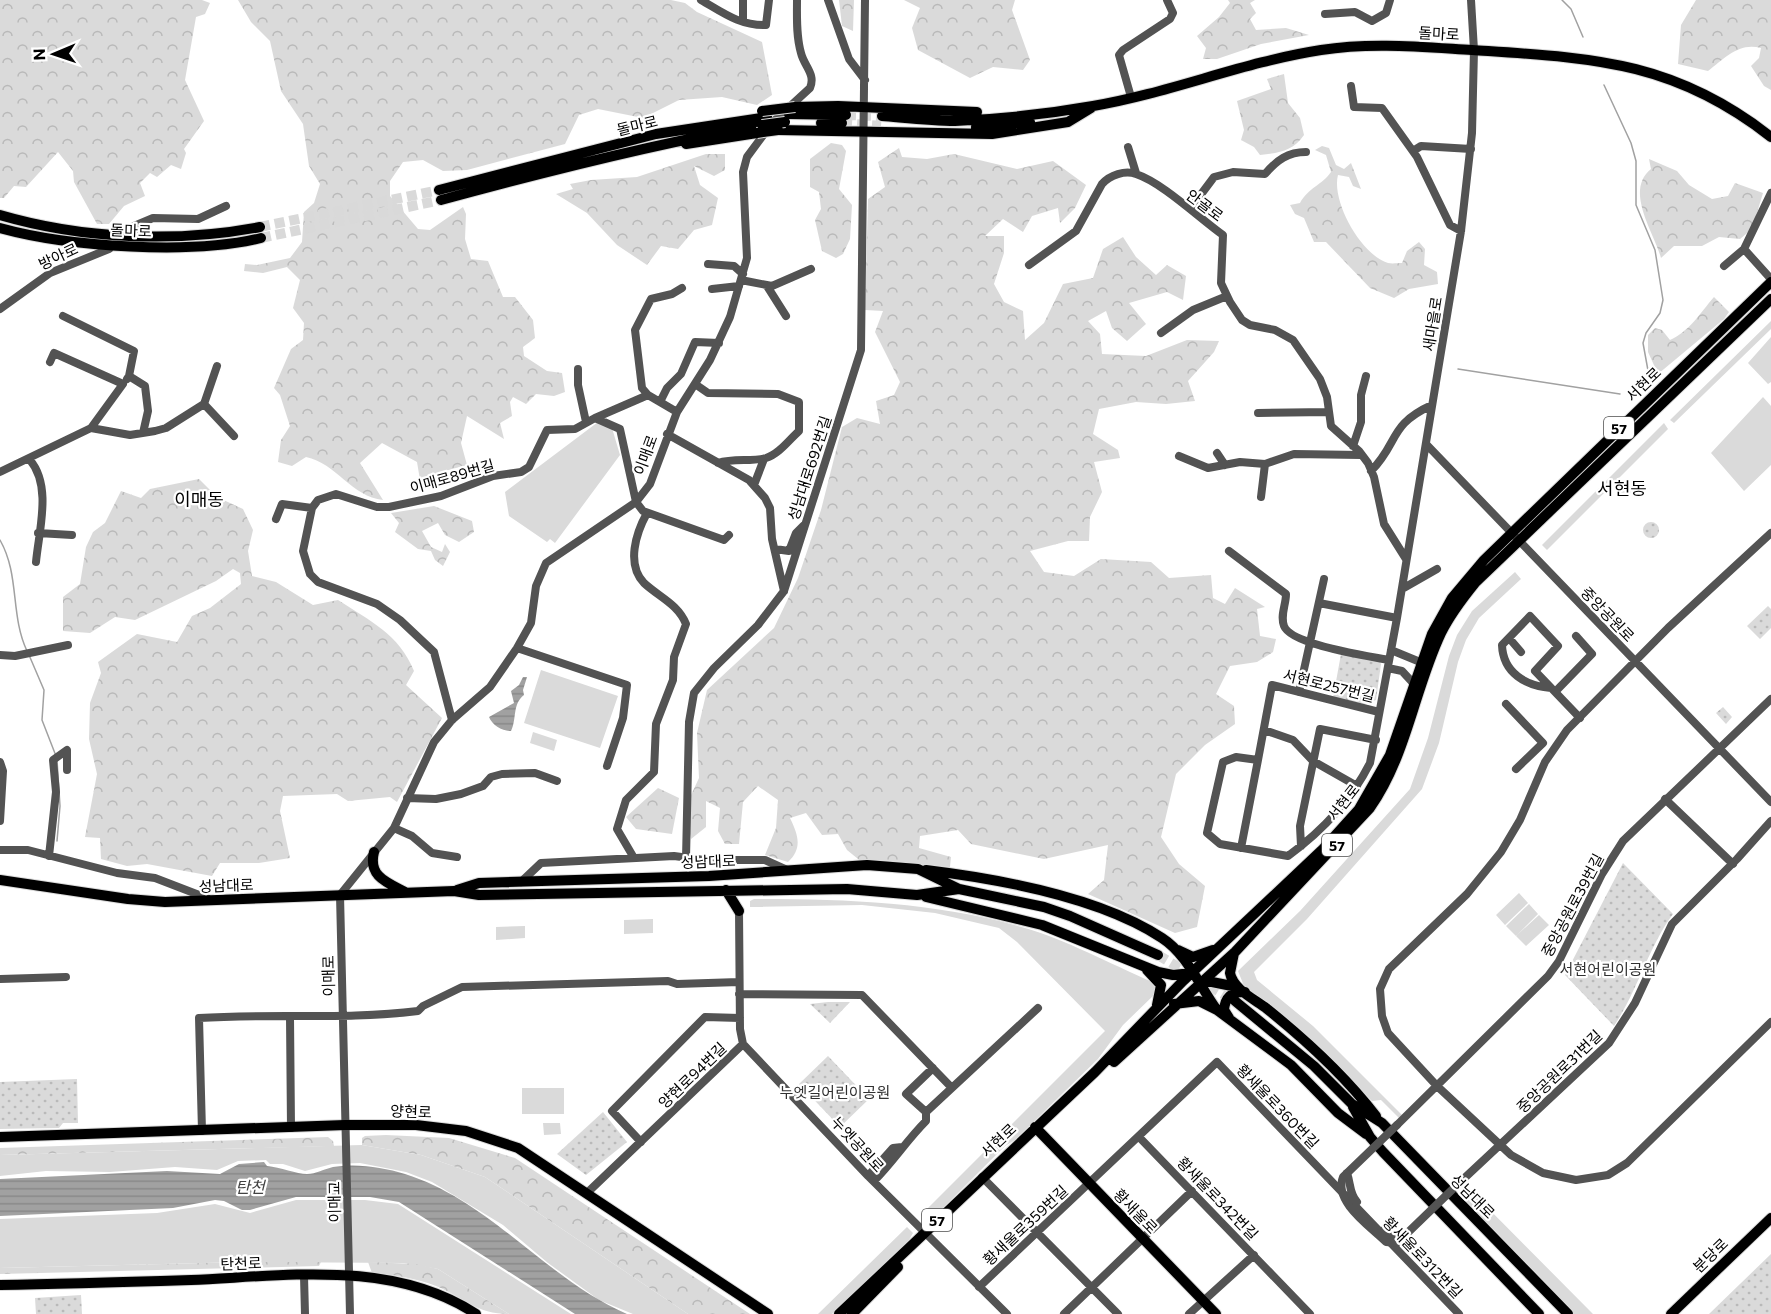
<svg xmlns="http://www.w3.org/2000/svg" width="1771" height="1314" viewBox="0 0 1771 1314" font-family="Commissioner,'Noto Sans KR',sans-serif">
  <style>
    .green { fill: #dadada }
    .forest { fill: url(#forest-crowns) }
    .park { fill: url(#park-dots) }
    .water { fill: url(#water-rules) }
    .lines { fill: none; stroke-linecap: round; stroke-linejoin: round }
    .stream { stroke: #a1a1a1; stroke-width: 1.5 }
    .major-tunnel { stroke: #d9d9d9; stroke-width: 10; stroke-dasharray: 10 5; stroke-linecap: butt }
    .major-casing { stroke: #dbdbdb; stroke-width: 12 }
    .minor { stroke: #535353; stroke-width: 8 }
    .major { stroke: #000; stroke-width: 10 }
    .major-bridge-casing { stroke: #dbdbdb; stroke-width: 12; stroke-linecap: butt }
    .minor-bridge { stroke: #535353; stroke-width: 8 }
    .major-bridge { stroke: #000; stroke-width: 10 }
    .labels { text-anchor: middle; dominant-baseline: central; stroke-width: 4.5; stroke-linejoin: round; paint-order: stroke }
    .shield { fill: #fff; stroke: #4c4c4c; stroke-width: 1.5 }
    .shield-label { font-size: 14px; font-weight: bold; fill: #000 }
    .street-label { font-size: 15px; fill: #000; stroke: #fff }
    .park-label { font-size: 15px; fill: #313131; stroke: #fff }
    .water-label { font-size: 16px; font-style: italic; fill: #424242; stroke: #fff }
    .quarter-label { font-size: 18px; fill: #000; stroke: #fff }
  </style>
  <defs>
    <pattern id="forest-crowns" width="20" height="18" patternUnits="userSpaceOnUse" patternTransform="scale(1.5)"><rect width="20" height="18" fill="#dadada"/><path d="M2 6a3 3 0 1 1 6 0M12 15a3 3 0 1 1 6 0" fill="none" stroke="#b9b9b9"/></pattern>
    <pattern id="park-dots" width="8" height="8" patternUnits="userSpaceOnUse" patternTransform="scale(1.5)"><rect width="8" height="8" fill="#dadada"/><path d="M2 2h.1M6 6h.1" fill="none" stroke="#b9b9b9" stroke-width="1.8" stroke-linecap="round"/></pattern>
    <pattern id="water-rules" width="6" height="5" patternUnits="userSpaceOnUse" patternTransform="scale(1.5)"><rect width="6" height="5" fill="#a1a1a1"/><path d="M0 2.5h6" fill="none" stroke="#898989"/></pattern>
  </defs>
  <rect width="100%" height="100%" fill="#fff"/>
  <path class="green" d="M1771,321V329L1674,423L1670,420Z
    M1771,337V382L1768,384L1748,363Z
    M1763,397L1771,406V465L1744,491L1711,453Z
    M598,422L612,428L620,455L555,543L550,539L547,542L509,516L505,492Z
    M1664,423L1668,429L1547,550L1542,545Z
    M1515,572L1521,579L1479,618L1466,640L1458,662L1439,743L1422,789L1307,919L1254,972L1257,980L1313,1026L1402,1115L1399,1118L1381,1100L1372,1101L1303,1033L1244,986L1238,971L1300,911L1410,789L1428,738L1449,656L1457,635L1472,611Z
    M541,670L618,696L600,748L524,723Z
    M533,732L557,740L554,751L530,743Z
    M1519,893L1528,903L1505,925L1496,915Z
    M754,899C845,899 937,902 1025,928C1064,939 1111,964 1150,981L1155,987L1154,995L1123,1025L1098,1059L1015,1140L1005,1146L935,1216L925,1218L921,1215L1105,1031L1017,942L999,928L935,913L862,905L750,907V901Z
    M1529,904L1538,914L1516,936L1506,926Z
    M1539,915L1549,925L1526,946L1516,936Z
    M653,919V933L624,934V920Z
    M525,926V938L496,940V927Z
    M522,1088H564V1114H522Z
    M543,1123H560L561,1134L544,1135Z
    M362,1145L421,1155L485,1177L688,1314H633L599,1300L548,1263L503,1225L432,1182L406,1172L360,1163L332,1164L305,1171L283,1164H270L266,1160L238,1161L217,1170L175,1167L110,1172L46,1171L0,1176V1155Z
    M1468,1188L1593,1314H1573L1458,1198Z
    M296,1200H365L398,1204L571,1314H509L438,1269L403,1263L244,1262L0,1268V1219L157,1213L215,1204L250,1213Z
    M907,1227L913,1233L909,1240L832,1314H818Z"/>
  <path class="forest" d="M0,0H202L210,3L205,14L196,17L185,80L204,121L184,149L186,153L181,169L171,165L157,177L150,173L140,183L145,196L124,206L109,224H97L74,182L73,171L58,152L26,187L14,186L4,198H0Z
    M238,0H671L685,3L697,12L762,42L772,95L757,105L722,97L679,100L643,118L598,109L579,115L565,144L467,170L443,171L423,160L403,162L390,181V196L418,229L430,230L463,207L466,214L465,239L471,259L488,261L503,297H515L533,320L535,338L523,347L524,356L547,371L562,373L565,392L554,396L536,394L526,404L513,397L510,402L512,416L500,423L504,439L467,416L461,443L467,465L445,471L435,485L420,480L417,462L382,443L360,463L383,500C352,497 336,463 306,457L292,466L278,462L281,440L290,426L280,395L274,388L291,349L303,340L304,323L293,308L300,280L287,267L263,273L244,271L245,264L257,265L290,258L302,242L304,212L314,203L320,184L309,166L303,124L281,91L270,41L251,22Z
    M839,0H854L853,31L842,26Z
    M904,0H1015L1012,10L1030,60L1023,70L993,67L970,78L918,50L912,28L920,8Z
    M1228,0H1255L1250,3L1256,13L1250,19L1256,30L1286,28L1309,35L1261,44L1217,59H1203L1206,48L1197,36L1219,17L1230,3Z
    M1696,0H1771V90L1764,86L1751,66L1759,58L1761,48C1739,42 1725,58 1708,71L1678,64L1681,25Z
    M1284,74L1288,103L1300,118L1304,135C1293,151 1279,153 1260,155L1254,147L1241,140L1244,130L1237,101L1271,89L1267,79Z
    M831,143L842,145L846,151L839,189L852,205L850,239L843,254L836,258L822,251L815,220L821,209L819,192L810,187V159Z
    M1322,146L1329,148L1336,165L1344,169L1351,163L1361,189L1353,186L1349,177L1338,175C1331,201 1361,255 1388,263C1392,264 1398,263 1402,263L1407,251L1419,242L1425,249L1424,265L1437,272L1438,284L1409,289L1394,298L1370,288L1326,242H1314L1304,218L1295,214L1290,205L1300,203C1308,188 1322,185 1331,172L1326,155L1315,150Z
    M899,148L902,157L927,159L954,154L1017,169L1053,161L1086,185L1075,208L1060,223L1058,208L1032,216L1023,232L1003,219L985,236H1004V253L994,284L1004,302L1023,311L1025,340L1044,323L1063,284L1093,278L1103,249L1123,237L1136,257L1156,275L1167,265L1186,276L1183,300L1167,292L1129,303L1146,324L1127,341L1112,328L1106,311L1088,321L1100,334L1102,354L1146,356L1187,340L1219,341L1214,352L1188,381L1195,401L1166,404L1136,402L1099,409L1093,434L1118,450L1120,458L1094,462L1102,492L1090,517L1089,541H1068L1030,551L1044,572L1074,576L1101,559L1151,562L1169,578L1211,575L1213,598L1225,604L1235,588L1265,607L1257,609L1260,636L1276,639L1273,652L1257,662L1230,666L1216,694L1234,706L1235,724L1205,745L1176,774L1161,837L1179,864L1205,886L1197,927L1175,933L1088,894L1104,880L1108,845L1044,859L971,844L958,830L920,836L919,848L951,857L950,867L863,863L847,850L838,834L822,835L806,813L790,818C798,835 803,848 788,862L765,855L776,828L778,800L758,786L743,802L739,844H725L718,831L720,808L706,801V827L691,839L685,808L699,778L697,733L707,690L774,628L798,578L821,510L842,427L857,418L880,424L876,401L894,395L900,382L875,332L883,311L865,310L868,199L885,187L878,162Z
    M706,154H725V170L714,176L694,166L700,185L718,198L712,225L694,230L678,249L661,246L647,265L617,245L587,213L556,194L573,189L570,184L591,180L637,177Z
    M1649,159L1677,171L1689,185L1712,199L1728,196L1735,183L1763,193L1752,229L1740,239L1719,237L1702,246H1674L1661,258C1654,232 1624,191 1651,169Z
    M1714,297L1729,312L1724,319L1658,374L1648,352V335L1655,328L1662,330L1670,340C1690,331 1700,313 1714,297Z
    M199,479L217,497L243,509L253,530L248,551L252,576L276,582L313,605L338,600C370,621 399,634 414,671L406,685L442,718L397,802L390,797L348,801L337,794L283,796L280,811L290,858L259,863H220L212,876L147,864L127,866L101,859L100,838L85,837L97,774L89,739L90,703L101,673L98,662L137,634L177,642L192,616L210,608L241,584L240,573L233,569L216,581L135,620L115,617L90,633L63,631V597L80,584L86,547L93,532L105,523L121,491L141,498L150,489Z
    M434,506L472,521L474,532L459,542L445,535L438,523L422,531L431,547L442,552L445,544L450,552L443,566L435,560L431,551L418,549L395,532L399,523L391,513Z
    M658,788L679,798L672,834L636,829L626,817Z
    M386,1135L449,1138L515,1158L750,1314H688L485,1177L421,1155L362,1145V1138L365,1136Z
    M328,1137L333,1141L334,1146L0,1155V1148Z
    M244,1262H321L319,1266L0,1274V1268Z
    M368,1262L416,1264L438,1269L509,1314C476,1314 465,1298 436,1286C416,1278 394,1275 372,1273Z"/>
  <path class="park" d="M1617 490a7 7 0 1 1 14 0a7 7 0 1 1-14 0Z
    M1643 530a8 8 0 1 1 16 0a8 8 0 1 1-16 0Z
    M1768,606L1771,609V628L1760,639L1747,626Z
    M1341,654L1379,660L1381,664L1376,700L1364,704L1333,698Z
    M1723,707L1732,717L1726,724L1716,713Z
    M1623,863L1673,914C1648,948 1638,990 1614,1026L1565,975Z
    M828,1002H850L830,1023L810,1004Z
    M828,1056L869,1099L840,1127L799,1084Z
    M77,1079L78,1123H63L59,1128L0,1129V1082Z
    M603,1112L627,1142L586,1175L557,1154Z
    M1771,1254V1314H1709Z
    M81,1295L82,1314H36L35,1298Z"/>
  <path class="water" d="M523,677H527L523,690L524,695C512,704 517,719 511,731C502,731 492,725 489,717L514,703L511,691L519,685Z
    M264,1162L267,1166C280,1167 297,1174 307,1174C316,1174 324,1169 333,1167C356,1163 383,1167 405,1174C491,1201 546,1279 627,1314H575L399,1202L370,1197H296L250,1210H242L224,1201L215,1200L173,1208L0,1216V1179L167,1171L220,1174L239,1164Z"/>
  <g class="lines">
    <path class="stream" d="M1562,0L1571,9L1583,37
      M1604,85L1631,143L1636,161V205L1655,250L1663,300L1660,313L1646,333L1643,343L1649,376
      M1458,369L1620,394
      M0,540C20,575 10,615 27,651
      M29,655L44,690L42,720L56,756
      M57,841L60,806L57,760"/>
    <path class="major-tunnel" d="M846,115L882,116
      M842,123L881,126
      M260,227L439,190
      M261,238L441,200
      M1158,955L1235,1001"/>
    <g class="major-casing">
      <path id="major" d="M795,107L838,106L977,112
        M789,114L846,115
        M882,116C906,118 931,121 955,121C1001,119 1048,114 1093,106C1170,93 1243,62 1321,50C1371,42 1422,47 1472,50C1591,58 1673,60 1771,137
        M821,123H842
        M976,127L1030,122
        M778,130L992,134L1068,122L1091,108
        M686,144L757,133
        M439,190L656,134L767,117
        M441,200C547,171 653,144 762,125
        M0,215C82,239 176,243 260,227
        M0,228C69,247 192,255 261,238
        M374,852C368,876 386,882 405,892
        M926,870C999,879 1100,897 1162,938C1187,954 1200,987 1217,1010
        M0,880L128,899L165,902L454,891L479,895L847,889L917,895L959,889
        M457,890L479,883L709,876L867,865L918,869L959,889L1044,907L1070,916L1158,955
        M726,890L739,911
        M926,897L1042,925L1158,972L1173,975L1192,973
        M1178,950L1193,957L1213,950
        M1234,953L1230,973C1233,989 1254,999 1266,1008C1306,1040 1345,1076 1376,1116
        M1147,970L1161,985L1157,1005
        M1199,982H1212L1237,987
        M1235,1001L1314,1066L1352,1104L1382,1123L1568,1314
        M1174,1004L1199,1001L1217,1010L1291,1065L1338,1113L1366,1134
        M1229,1018L1224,1010C1225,998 1231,991 1245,992
        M1114,1062L1235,952L1370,808C1407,755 1414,690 1441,633C1450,615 1462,599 1475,583L1771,299
        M1353,1107L1370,1137L1383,1152L1539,1314
        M1035,1127L1216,1314
        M0,1137L345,1125H416L466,1131L518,1148L768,1314
        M0,1285C64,1284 128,1282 191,1280C286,1276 392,1259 476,1314
        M839,1314L1095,1072L1183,981L1322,850L1359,809L1390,755L1432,634L1452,598L1484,560L1771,282
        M852,1314L898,1267
        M1671,1314L1771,1218"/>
    </g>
    <path class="minor" d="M701,0C722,12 740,26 766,25L769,0
      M828,0L849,59L865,80
      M1325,14L1355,12L1372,21L1386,13L1390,0
      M743,21V0
      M1351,86L1354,107L1382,108L1417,157L1450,225L1461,231
      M1131,97L1119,55L1123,50L1170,19L1173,13L1167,0
      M1128,147L1136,173
      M1413,151L1421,146L1471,149
      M1771,193L1744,249L1771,279
      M1190,209L1214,177L1233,172L1265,174C1277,160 1288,152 1306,152
      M134,226L153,218L198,219L226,206
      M708,264L734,266L743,274
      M1029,265L1076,231L1102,184C1110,175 1125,170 1136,174C1163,183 1199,218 1223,235L1221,283L1230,302L1242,320L1250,325L1275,330L1293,340L1320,379L1327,397L1331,426L1359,451L1368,463L1374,477L1384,524L1406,559
      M1724,266L1744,249
      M741,280L772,286L811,269
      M767,286L786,316
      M712,289L739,286
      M0,309L50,273L109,249
      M63,316L134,351L129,376
      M1161,333L1193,310L1227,296
      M50,362L54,353L123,384L91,428
      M578,369V385L586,422
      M127,379L129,376L145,386L148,411L143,433
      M695,384L708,393L778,394L799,402V431C789,440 779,454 766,458C751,462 734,458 718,463
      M660,402L667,388L681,374L695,342L719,343
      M204,404L217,366
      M677,412L648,395L642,388L635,330L651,299L672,294L682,288
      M1258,413L1329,412
      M595,418L648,395
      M667,434L749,480L765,498L770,508L772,539L784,591
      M1426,444L1771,802
      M1353,446L1361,422V395L1366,376
      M1217,453L1225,465
      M1179,456L1208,468L1240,462L1265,464L1294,454L1361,455
      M30,460C52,486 39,530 36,562
      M1371,471C1399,443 1388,425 1432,405
      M0,472L91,428L130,435L155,431L166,428L204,404L234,436
      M754,485L764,459
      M1261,497L1265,464
      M276,519L282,504L312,508
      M38,533L72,535
      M1771,533L1668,628L1567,730L1545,762L1520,820L1501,852L1467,894L1389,969L1380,989L1382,1016L1388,1033L1437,1086L1511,1155L1543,1173L1576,1180L1608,1175L1627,1163L1771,1022
      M775,549L789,551L796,533L803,526
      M1229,551L1286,594C1286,605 1280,615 1284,626C1291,645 1369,656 1389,660
      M1402,589L1437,569
      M1319,603L1397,618
      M1509,638L1521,652
      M517,648L627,685L623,718L607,766
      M1391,650L1425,664
      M0,655L15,656L68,645
      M1388,668L1402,671L1414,684
      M1551,688C1526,686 1503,673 1502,645L1530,616L1558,646L1535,671L1580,718
      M1299,692L1324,579
      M1555,692L1592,654L1576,636
      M1506,704L1543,743L1516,769
      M1379,712L1272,685L1258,760L1236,757L1223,762L1207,833L1220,844L1288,856C1322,831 1351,801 1370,763L1397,618L1461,231L1472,133L1474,50L1471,0
      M452,720L434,652L400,620L377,604L318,582L310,574L303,551L312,508L318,500L336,494L377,507H389L441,496L493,476L521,472L529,467L547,430L575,429L595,418L620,429L636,502L643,511L724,540L729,535
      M1264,730L1293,740L1313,761L1357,786
      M0,762L3,771L0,821
      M407,798L436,799L461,794L483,786L491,777L502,774L535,773L557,781
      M1665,799L1733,864
      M394,828L412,836L432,853L457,857
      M1301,846L1300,826L1320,729L1376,740
      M1241,848L1258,760
      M0,850H28L117,873L155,878L207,898
      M49,856L56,792L53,760L67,750V770
      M634,858L617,829L626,800L654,772L656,724L673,680L674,657L686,624C678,604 659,597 644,583C626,564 636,533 647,513
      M686,859L689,722L694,693L714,668L758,625L784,591L861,350L865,0
      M521,882L541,863L674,856L704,860H765L787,870
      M0,979L66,977
      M739,994L862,995L952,1088
      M290,1017L291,1128
      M743,1044L868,1176L1007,1314
      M926,1112L906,1094L933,1068
      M1397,1125L1548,976L1559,961L1602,874L1623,841L1771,699
      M202,1131L199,1018C272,1013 346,1020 418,1011L423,1006L462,987L668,981L677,984L739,982
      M1139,1137L1310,1314
      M641,1142L612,1111L705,1017L740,1018
      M1347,1173C1351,1184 1349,1193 1357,1202
      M868,1176L893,1148L902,1147
      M982,1177L1118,1314
      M874,1181C893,1162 907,1140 926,1121V1112L1038,1008
      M1457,1185L1609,1043L1635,1003L1672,924L1737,859L1771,821
      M588,1192L743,1044L740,1029L739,911
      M1384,1230L1395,1237L1406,1234
      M304,1276L305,1314
      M979,1287L1217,1062L1459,1314
      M350,1314L340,895L394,828L434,742L452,720L490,687L517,648L531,623L536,586L546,563L636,502L650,484L677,412L710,360L730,317L747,258L743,172L747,157L773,122L810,88C816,74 804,66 801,53C796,36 797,17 797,0
      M1064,1314L1192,1191
      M1189,1314L1254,1255"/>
    <use href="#major" class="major"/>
    <g class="major-bridge-casing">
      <path id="major-bridge" d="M762,111L795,107
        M762,125L785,122
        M757,133L778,130"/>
    </g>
    <path class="minor-bridge" d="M1397,1125L1343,1177C1333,1202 1371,1227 1386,1242L1397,1243L1457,1185"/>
    <use href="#major-bridge" class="major-bridge"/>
  </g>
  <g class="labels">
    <g class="shield">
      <rect x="1604" y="417" width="30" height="22" rx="4.5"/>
      <rect x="1322" y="834" width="30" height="22" rx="4.5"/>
      <rect x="922" y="1209" width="30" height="22" rx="4.5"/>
    </g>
    <g class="shield-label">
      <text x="1619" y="428">57</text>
      <text x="1337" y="845">57</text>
      <text x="937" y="1220">57</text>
    </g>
    <g class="street-label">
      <text transform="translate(1439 33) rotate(3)">돌마로</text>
      <text transform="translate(637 125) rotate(-14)">돌마로</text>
      <text transform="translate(1205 205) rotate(37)">안골로</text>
      <text transform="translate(131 230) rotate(2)">돌마로</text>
      <text transform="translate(58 256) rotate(-25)">방아로</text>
      <text transform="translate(1432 324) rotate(-81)">새마을로</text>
      <text transform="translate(1643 384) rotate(-44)">서현로</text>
      <text transform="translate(645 455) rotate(-70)">이매로</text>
      <text transform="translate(809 468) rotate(-72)">성남대로692번길</text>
      <text transform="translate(452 476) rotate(-16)">이매로89번길</text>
      <text transform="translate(1608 614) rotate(46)">중앙공원로</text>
      <text transform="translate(1329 685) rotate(14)">서현로257번길</text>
      <text transform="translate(1343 802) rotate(-52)">서현로</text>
      <text transform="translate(708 861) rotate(-2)">성남대로</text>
      <text transform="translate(226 885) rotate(-2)">성남대로</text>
      <text transform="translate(1572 905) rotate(-62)">중앙공원로39번길</text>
      <text transform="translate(328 976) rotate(-91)">이매로</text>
      <text transform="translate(1559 1071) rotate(-44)">중앙공원로31번길</text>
      <text transform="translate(692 1075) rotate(-44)">양현로94번길</text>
      <text transform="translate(1278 1106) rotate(46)">황새울로360번길</text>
      <text transform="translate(411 1111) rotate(2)">양현로</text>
      <text transform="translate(998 1140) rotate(-43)">서현로</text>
      <text transform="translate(858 1144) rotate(47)">누엣공원로</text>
      <text transform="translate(1473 1196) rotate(45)">성남대로</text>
      <text transform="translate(1218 1198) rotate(46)">황새울로342번길</text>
      <text transform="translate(334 1202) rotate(-91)">이매교</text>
      <text transform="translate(1136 1211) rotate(46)">황새울로</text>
      <text transform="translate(1025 1225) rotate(-43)">황새울로359번길</text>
      <text transform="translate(1710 1255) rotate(-44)">분당로</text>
      <text transform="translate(1423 1257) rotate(46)">황새울로312번길</text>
      <text transform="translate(241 1263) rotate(-2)">탄천로</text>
    </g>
    <g class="park-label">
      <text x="1608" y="969">서현어린이공원</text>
      <text x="835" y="1092">누엣길어린이공원</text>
    </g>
    <g class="water-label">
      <text x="250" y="1186">탄천</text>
    </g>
    <g class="quarter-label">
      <text x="1622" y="488">서현동</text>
      <text x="199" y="499">이매동</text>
    </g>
  </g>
  <g transform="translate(54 54) rotate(268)" stroke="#ffffff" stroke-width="4.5" paint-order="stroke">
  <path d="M0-4.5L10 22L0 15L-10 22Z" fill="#000000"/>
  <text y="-9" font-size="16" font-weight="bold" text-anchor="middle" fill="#000000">N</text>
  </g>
</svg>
